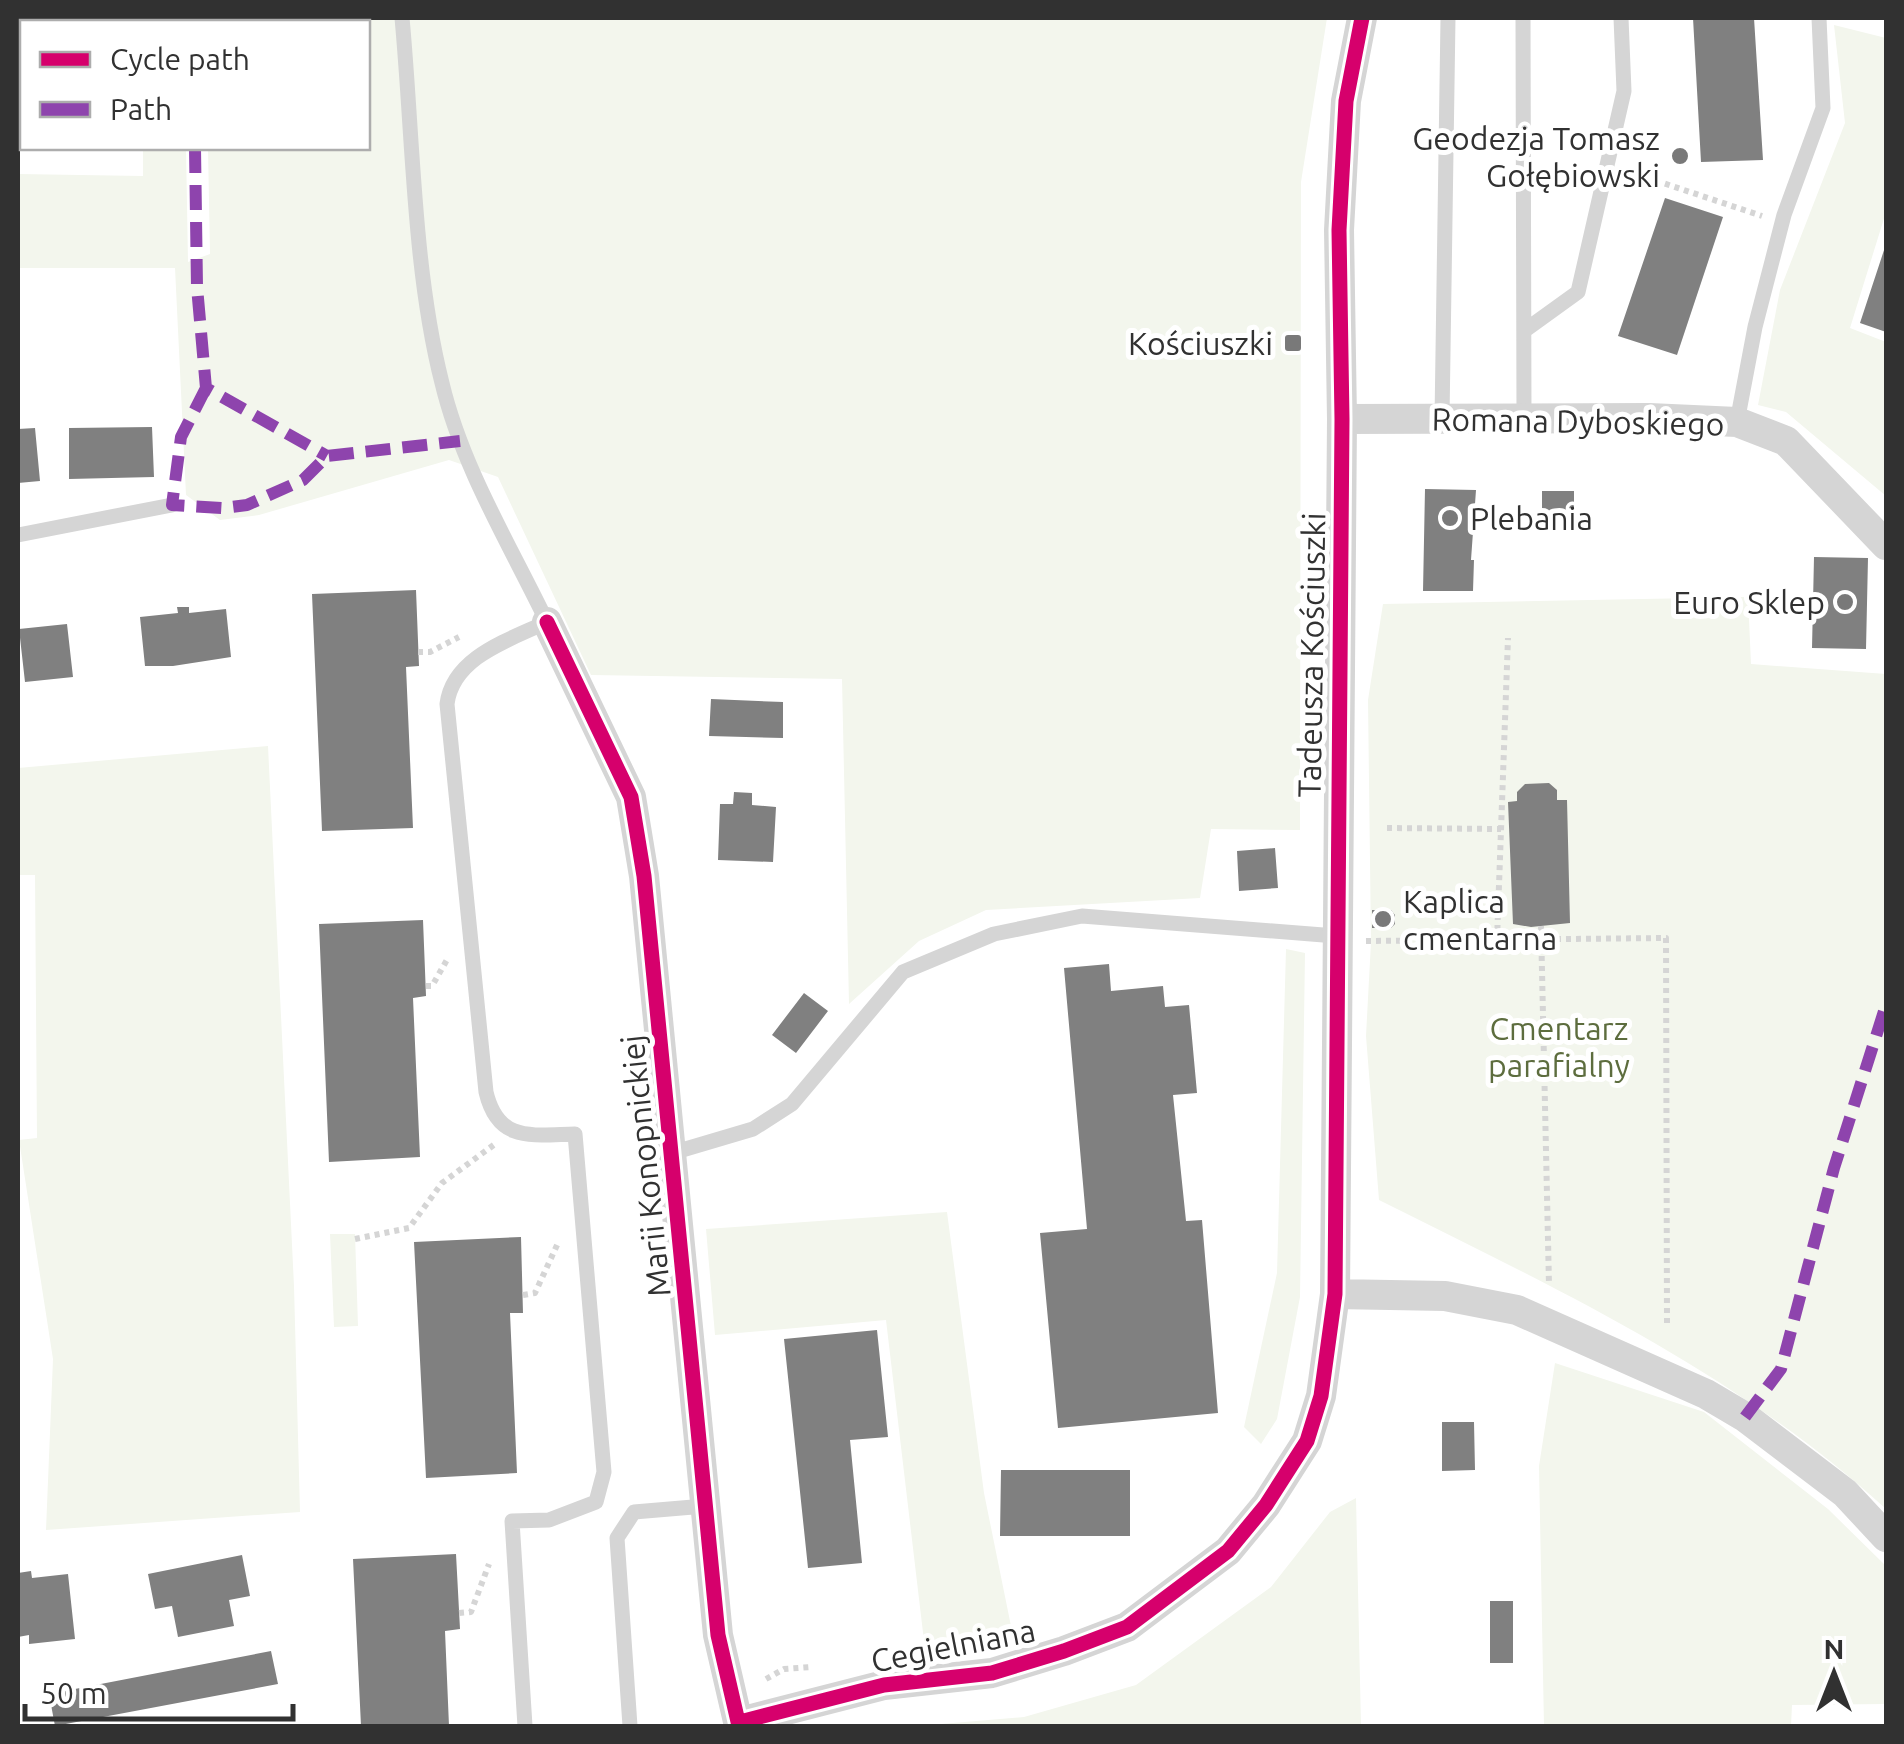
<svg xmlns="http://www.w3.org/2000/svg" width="1904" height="1744" viewBox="0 0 1904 1744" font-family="Ubuntu,sans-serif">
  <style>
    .green { fill: #f3f6ed }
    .building { fill: #808080 }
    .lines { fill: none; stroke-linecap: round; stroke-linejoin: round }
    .path { stroke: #d5d5d5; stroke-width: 6; stroke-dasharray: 5 5; stroke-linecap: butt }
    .lane { stroke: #d5d5d5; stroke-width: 15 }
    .street { stroke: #d5d5d5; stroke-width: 30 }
    .quiet { stroke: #8e44ad; stroke-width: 12; stroke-dasharray: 25 12; stroke-linecap: butt }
    .cycleway-casing { stroke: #fff; stroke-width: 21 }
    .cycleway { stroke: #d6006c; stroke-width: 15 }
    .poi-dot { fill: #797979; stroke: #fff; stroke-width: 4 }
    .labels { text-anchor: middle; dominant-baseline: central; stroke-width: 10; stroke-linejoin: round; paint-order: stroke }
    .poi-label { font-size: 32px; fill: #313131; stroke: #fff; text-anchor: end }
    .street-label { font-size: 32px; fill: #313131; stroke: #fff }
    .park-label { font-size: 32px; fill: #5d6d3e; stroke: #fff }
  </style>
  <rect width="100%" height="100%" fill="#fff"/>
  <path class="green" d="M206,18H1327L1301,182L1300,830L1211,829L1200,898L986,910L919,941L849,1004L842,679L591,675L498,477L449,460L259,515L220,520L186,495L175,268H18V174L143,176V148H186L188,262L210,254L208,148H368V22H207Z
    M1834,25L1886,38V212L1850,328L1886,342V496L1786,412L1758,405L1780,290L1845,123Z
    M1748,597L1751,664L1886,674V1509C1736,1372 1559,1290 1379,1200L1366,1036L1371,942L1368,700L1383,604Z
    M268,746L294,1286L300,1512L46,1530L53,1359L19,1140L37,1138L35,875H18V768Z
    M1286,949L1305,953L1300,1297L1277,1419L1261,1444L1244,1427L1277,1273Z
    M947,1212L984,1493L1012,1631L924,1641L886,1320L715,1335L706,1229Z
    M330,1234H355L358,1326L334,1327Z
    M1555,1363L1704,1412L1828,1509L1886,1566V1704L1792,1705L1791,1726H1544L1539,1466Z
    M1356,1498L1361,1726H917L1024,1717L1136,1685L1271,1587L1330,1512Z"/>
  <path class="building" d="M1693,18H1754L1763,160L1701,162Z
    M1665,198L1723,217L1677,355L1618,336Z
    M1886,244V332L1860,323Z
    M152,427L154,477L69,479V428Z
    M35,428L40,481L18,483V429Z
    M1425,489L1476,490L1471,560H1474L1473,591H1423Z
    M1542,491H1574V525H1542Z
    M1814,557L1868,558L1866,649L1812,648Z
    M416,590L419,666L406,667L413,828L322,831L312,594Z
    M177,607H189V613L226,609L231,657L173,666H145L140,617L178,613Z
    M67,624L73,677L25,682L19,629Z
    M711,699L783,702V738L709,736Z
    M1549,783L1557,790V800H1567L1570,923L1531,927L1513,924L1508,802L1517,801V792L1525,784Z
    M734,792L752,793V805L776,807L773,862L718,860L720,804H733Z
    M1275,848L1278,888L1239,891L1237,851Z
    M1372,910H1391L1395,915V924L1391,928H1372Z
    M423,920L426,996L413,998L420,1157L329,1162L319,924Z
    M1109,964L1111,991L1163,986L1165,1007L1189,1005L1197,1093L1173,1095L1186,1221L1202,1220L1218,1413L1058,1428L1040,1233L1087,1229L1064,968Z
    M804,993L828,1011L796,1053L772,1035Z
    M521,1237L523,1313H510L517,1473L426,1478L414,1242Z
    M877,1330L888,1437L850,1440L862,1563L808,1568L784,1339Z
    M1442,1422H1474L1475,1470L1442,1471Z
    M1001,1470H1130V1536H1000Z
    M456,1554L460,1629L445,1631L449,1726H361L353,1559Z
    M242,1555L250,1596L229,1600L234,1626L178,1637L172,1606L155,1609L148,1574Z
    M31,1571L32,1578L68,1574L75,1639L29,1644V1635L18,1637V1573Z
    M1490,1601H1513V1663H1490Z
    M271,1651L278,1684L55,1726L49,1694Z"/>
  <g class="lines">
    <path class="path" d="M1627,171L1762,216
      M418,652H430L459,637
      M1387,828L1501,829
      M1541,926L1549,1285
      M1497,940L1508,638
      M1366,941L1666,938L1667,1323
      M426,986H432L448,958
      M355,1239L409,1228L442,1183L495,1144
      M523,1295L535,1293L558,1243
      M459,1613L471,1612L489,1564
      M766,1679L784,1669L811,1667"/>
    <path class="lane" d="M402,18C413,135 413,269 442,383C462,467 510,545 547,622C509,640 453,657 447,704L486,1092C498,1143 532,1135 575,1134L604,1472L596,1502L549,1520L512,1521L525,1726
      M1523,18L1524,418
      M1524,331L1578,292L1624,91L1621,18
      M1442,419L1448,18
      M1737,422L1755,327L1784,215L1823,108L1819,18
      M18,535L172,505
      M672,1153L753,1129L792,1104L903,972L994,934L1082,916L1336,936
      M630,1726L617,1538L634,1512L705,1506"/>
    <path class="street" d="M1342,419L1649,418L1737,422L1786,441L1886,545
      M547,622L631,797L644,876L718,1635L739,1726
      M1335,1294L1445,1296L1517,1310L1706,1394L1745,1417L1845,1493L1886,1537
      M740,1722L884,1685L992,1673L1064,1651L1127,1627L1228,1551L1266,1505L1307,1441L1321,1396L1335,1294L1342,419L1339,230L1346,101L1362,18"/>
    <path class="quiet" d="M194,18V22
      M195,148L197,287L206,388L327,456
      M206,388L181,437L172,505L223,508L247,505L303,480L327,456L460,441
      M1745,1417L1781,1369L1834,1168L1886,1005"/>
    <g class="cycleway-casing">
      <path id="cycleway" d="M547,622L631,797L644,876L718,1635L739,1726
        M740,1722L884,1685L992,1673L1064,1651L1127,1627L1228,1551L1266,1505L1307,1441L1321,1396L1335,1294L1342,419L1339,230L1346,101L1362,18"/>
    </g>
    <use href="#cycleway" class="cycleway"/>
  </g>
  <g class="poi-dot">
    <circle cx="1680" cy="156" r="10"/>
    <rect x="1283" y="333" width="20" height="20" rx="5"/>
    <circle cx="1450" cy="518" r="10"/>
    <circle cx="1845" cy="602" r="10"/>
    <circle cx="1383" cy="919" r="10"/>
  </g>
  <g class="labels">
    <g class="poi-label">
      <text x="1660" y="138">Geodezja Tomasz<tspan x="1660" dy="37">Gołębiowski</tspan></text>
      <text x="1273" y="343">Kościuszki</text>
      <text x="1470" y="518" text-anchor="start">Plebania</text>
      <text x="1825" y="602">Euro Sklep</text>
      <text x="1403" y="901" text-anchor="start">Kaplica<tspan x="1403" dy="37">cmentarna</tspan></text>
    </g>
    <g class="street-label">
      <text transform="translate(1578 421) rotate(1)">Romana Dyboskiego</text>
      <text transform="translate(1311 655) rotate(-89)">Tadeusza Kościuszki</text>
      <text transform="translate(645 1166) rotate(-96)">Marii Konopnickiej</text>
      <text transform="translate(953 1645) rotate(-11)">Cegielniana</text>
    </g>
    <g class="park-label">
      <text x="1559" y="1028">Cmentarz<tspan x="1559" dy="37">parafialny</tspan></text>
    </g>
  </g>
  <rect width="1904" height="1744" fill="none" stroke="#313131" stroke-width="40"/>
  <rect x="20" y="20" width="350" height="130" fill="#ffffff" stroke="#adadad" stroke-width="2.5"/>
  <rect x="40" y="52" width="50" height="15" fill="#d6006c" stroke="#adadad" stroke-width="2.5"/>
  <text x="110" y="70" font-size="30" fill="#313131">Cycle path</text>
  <rect x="40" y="102" width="50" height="15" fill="#8e44ad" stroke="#adadad" stroke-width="2.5"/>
  <text x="110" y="120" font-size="30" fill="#313131">Path</text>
  <g transform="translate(1834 1674)" stroke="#ffffff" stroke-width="8" paint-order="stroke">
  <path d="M0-8L18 38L0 25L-18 38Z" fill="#313131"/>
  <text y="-15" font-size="28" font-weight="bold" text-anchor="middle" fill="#313131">N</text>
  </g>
  <path d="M25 1704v15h268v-15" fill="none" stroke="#313131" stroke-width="5"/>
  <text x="40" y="1704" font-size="30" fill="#313131" stroke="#ffffff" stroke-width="8" paint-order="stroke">50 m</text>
</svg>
